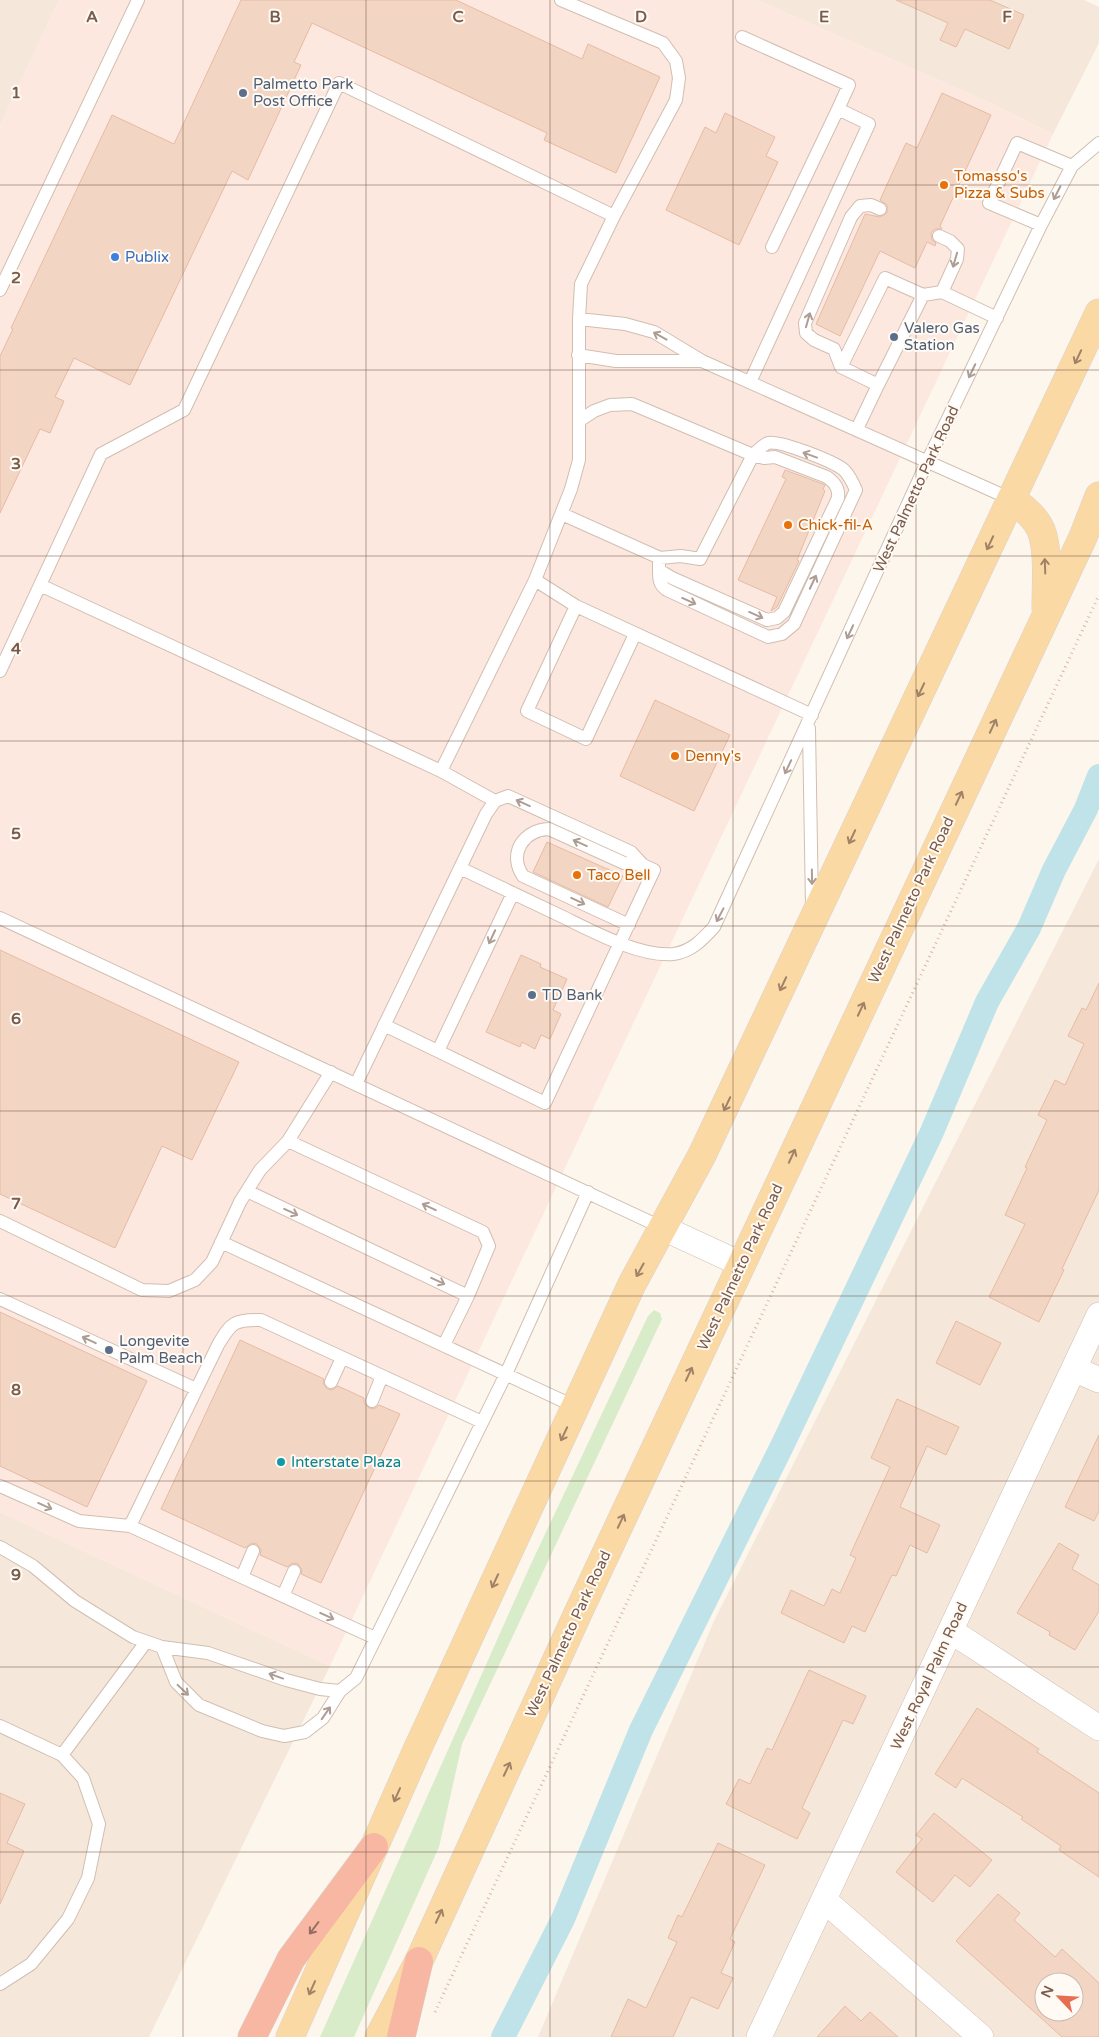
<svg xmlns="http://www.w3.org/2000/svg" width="1099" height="2037" viewBox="0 0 1099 2037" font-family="'Varela Round',sans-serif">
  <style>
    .residential { fill: #f5e8da; fill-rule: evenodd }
    .commercial { fill: #fde8e0 }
    .green { fill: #d8ecc9 }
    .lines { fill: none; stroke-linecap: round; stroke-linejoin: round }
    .canal { stroke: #bfe3e8; stroke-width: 24 }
    .building { fill: #f3d5c3; stroke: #e6bba3; fill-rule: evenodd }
    .lane-casing { stroke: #d1beb0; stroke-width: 14 }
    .street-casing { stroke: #d1beb0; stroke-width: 26 }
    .primary-casing { stroke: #dad1cd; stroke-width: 29 }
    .highway-casing { stroke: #dad1cd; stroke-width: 29 }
    .path { stroke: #d9b8a5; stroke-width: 3; stroke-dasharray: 1 4; stroke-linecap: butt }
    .lane { stroke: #fff; stroke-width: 12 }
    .street { stroke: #fff; stroke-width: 25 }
    .primary { stroke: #fbd9a5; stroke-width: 28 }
    .highway { stroke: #f7b7a3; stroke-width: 28 }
    .oneway { stroke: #af9d94 }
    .oneway2 { stroke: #a18267 }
    .oneway3 { stroke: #936e5e }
    .grid { fill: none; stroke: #7a5c4d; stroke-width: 1; stroke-opacity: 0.55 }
    .service-dot { fill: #5c6f8a; stroke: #fffaf3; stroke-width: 2 }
    .food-dot { fill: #e8710a; stroke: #fffaf3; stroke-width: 2 }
    .shop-dot { fill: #3f7fe0; stroke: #fffaf3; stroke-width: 2 }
    .culture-dot { fill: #0f9aa8; stroke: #fffaf3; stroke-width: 2 }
    .labels { text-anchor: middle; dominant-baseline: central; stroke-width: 4; stroke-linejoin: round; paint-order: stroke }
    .service-label { font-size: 15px; fill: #4e5e75; stroke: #fffaf3; text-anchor: start }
    .food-label { font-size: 15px; fill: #c56008; stroke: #fffaf3; text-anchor: start }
    .shop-label { font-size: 15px; fill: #366cbe; stroke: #fffaf3; text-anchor: start }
    .street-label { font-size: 15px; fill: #7a5c4d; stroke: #fffaf3 }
    .culture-label { font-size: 15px; fill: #0d838f; stroke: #fffaf3; text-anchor: start }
    .grid-label { font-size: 16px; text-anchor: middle; font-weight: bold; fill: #7a5c4d; stroke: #fffaf3; stroke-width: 4; stroke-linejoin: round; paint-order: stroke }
  </style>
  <rect width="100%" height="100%" fill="#fdf6ec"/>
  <path class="residential" d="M0,0H59L0,126Z
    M757,0H1084L1099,7V43L1053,134L986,101Z
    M1099,859V2037H538L714,1621ZM1044,1982H1074V2012H1044Z
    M0,1512L330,1666L149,2037H0Z"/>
  <path class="commercial" d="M59,0H757L986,101L1053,134L330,1666L0,1512V126Z"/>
  <path class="green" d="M654,1310L660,1313L662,1319L462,1744L439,1847L354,2037H320L530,1566L648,1316Z"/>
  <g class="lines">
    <path class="canal" d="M503,2037L563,1919L641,1730L782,1446L931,1134L987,1002L1029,928L1054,870L1086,809L1099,776"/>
  </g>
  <path class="building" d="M241,0H456L582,59L588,44L660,77L616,173L544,140L547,133L312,23L294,62L301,65L248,180L232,171L130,385L74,358L55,397L64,401L50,433L40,429L0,513V356L13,329L11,328L112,115L174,144Z
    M896,0H990L1024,15L1009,49L965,29L956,47L940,40L948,23Z
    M942,93L991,115L940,226L942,229H935L931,233L932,240L936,243L935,246L927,242L915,268L880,251L840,336L816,324L865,214L880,217L887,213V205L880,200L906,143L917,148Z
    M725,113L775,137L766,156L778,162L739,245L666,210L705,127L716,133Z
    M785,470L823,484L825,485L823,489L825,491L797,560L799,561L777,607L771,611L777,597L738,580L786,479L782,477Z
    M655,700L730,735L694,811L620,776Z
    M547,842L623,876L608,907L533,872Z
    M0,950L239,1062L192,1160L162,1146L115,1248L0,1194Z
    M521,955L541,964L540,967L567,979L553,1010L561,1014L550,1039L541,1035L535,1049L522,1042L520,1047L486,1032Z
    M1099,983V1190L1062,1269L1064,1270L1039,1322L989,1297L1025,1224L1005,1215L1027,1168L1025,1167L1047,1120L1038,1115L1055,1080L1065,1085L1084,1044L1068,1036L1082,1008L1086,1010Z
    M0,1312L147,1381L87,1507L0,1466Z
    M956,1321L1001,1343L980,1385L936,1363Z
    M240,1340L324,1379L323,1383L327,1389L332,1390L338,1386L364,1398V1403L369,1408L374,1409L379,1405L400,1414L321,1583L301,1574L302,1570L298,1564L293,1563L287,1567L260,1555L261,1550L257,1544L252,1543L245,1548L161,1509Z
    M897,1399L959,1427L946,1455L927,1446L900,1507L940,1525L927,1553L910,1545L896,1576L892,1575L865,1632L852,1626L844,1643L781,1613L791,1590L824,1606L832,1589L840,1593L856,1558L850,1555L890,1467L871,1458Z
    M1099,1435V1511L1094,1521L1065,1507Z
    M1059,1543L1079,1555L1072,1569L1099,1585V1611L1075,1650L1049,1635L1050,1632L1017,1613Z
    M809,1670L866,1696L853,1724L843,1720L802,1808L810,1813L797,1839L726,1804L739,1779L750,1784L767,1748L772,1750Z
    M977,1708L1039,1749L1037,1752L1099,1793V1877L1059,1850L1061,1846L1021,1819L1023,1817L962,1778L956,1788L935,1774Z
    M0,1793L25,1804L7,1843L24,1851L0,1904Z
    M934,1813L992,1860L970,1887L955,1875L933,1902L896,1872L922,1839L916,1835Z
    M718,1843L765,1865L730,1939L735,1942L721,1973L733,1978L718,2009L691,1997L673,2037H611L628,1999L646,2008L677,1942L668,1938L678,1915L682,1917Z
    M998,1894L1020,1913L1014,1920L1055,1957L1062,1949L1099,1983V2037H1062L956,1941ZM1044,1982H1074V2012H1044Z
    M845,2006L861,2021L870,2012L898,2037H817Z"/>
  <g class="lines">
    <g class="lane-casing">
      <path id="lane" d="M742,37L849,85L838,109
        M1041,225L989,203L1017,143L1072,166
        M939,236L950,241L958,249L957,259L942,292
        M0,290L138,0
        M579,319L625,324L654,332L702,361L1011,499
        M578,355L616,361H700
        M841,367L834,349L814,340L806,333L805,323L851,217L860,206L871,205L880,209
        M750,382L869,124L838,109L772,247
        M878,385L923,295
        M857,429L878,385L841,367L885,278L923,295L942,292L997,318
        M562,514L660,558L681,556L700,559L753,455L632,404L610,405L594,411L579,421
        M659,563V570L672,578L767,620L777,618L784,612L838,498C839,488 835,483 827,477L775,457L764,458L753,455
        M659,570C659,579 659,585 667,590L768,637L782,634L794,624L856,490C853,483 850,476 844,470C835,462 780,440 768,443C763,445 757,451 753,455
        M535,580L576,606L812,715
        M40,585L441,771L495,801L486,814L356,1084
        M576,606L527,711L586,739L635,634
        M0,671L101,454L184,410L339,83L614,216
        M809,728L812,906
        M441,771L535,580L571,489L579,460V319L581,284L614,216L676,100L679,78L676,61L663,43L561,0
        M495,801L508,796L631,852L643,865
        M460,868C494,884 528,900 561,916C592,931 639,957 673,954C691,952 702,940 714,927L928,460L1041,225L1072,166L1099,143
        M0,918L663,1228
        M384,1025L545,1103L654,870L643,865L624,863L549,829C523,830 508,854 523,876L629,925
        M438,1051L513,893
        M247,1191L468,1296L489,1246L483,1232L288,1141
        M0,1221L142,1290L169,1291L195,1280L212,1262L240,1202L260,1170L288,1141L331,1072
        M221,1242L576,1407
        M0,1299L196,1389
        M444,1345L468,1296
        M331,1382L342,1358
        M372,1401L382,1376
        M0,1486L79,1521L130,1526
        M0,1547L33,1566L75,1601L133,1637L162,1647L208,1653L286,1680L320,1689L340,1691
        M242,1577L253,1551
        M283,1596L294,1571
        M375,1638L130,1526L218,1345C231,1323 234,1319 261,1320L482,1422
        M162,1647L176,1682L199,1705L262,1731L284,1736L305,1732L323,1718L340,1691L356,1678L506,1374L588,1192
        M0,1726L62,1755L83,1778L99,1824L88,1878L68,1919L31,1964L0,1984
        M62,1755L146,1642"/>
    </g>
    <g class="street-casing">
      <path id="street" d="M663,1228L741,1264
        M1074,1369L1099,1380
        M951,1631L1099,1728
        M824,1900L981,2037
        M759,2037L1099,1315"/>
    </g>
    <g class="primary-casing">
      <path id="primary" d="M1011,499C1022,507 1035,516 1041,530C1049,550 1046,585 1046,608
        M290,2037L417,1750L632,1284L702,1155L1099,313
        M379,2037L419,1961L578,1613L1083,537L1099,496"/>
    </g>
    <g class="highway-casing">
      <path id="highway" d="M252,2037L291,1959L374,1847
        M401,2037L419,1961"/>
    </g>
    <path class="path" d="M435,2012L1099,595"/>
    <use href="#lane" class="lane"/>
    <use href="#street" class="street"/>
    <use href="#primary" class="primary"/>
    <use href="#highway" class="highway"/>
  </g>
  <defs><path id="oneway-shaft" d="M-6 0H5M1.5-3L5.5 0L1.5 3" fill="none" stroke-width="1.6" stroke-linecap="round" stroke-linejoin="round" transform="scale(1.25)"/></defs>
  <g class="oneway">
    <use href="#oneway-shaft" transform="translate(1057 193) rotate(117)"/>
    <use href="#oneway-shaft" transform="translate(955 260) rotate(106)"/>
    <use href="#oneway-shaft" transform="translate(808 320) rotate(-74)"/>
    <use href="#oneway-shaft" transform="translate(660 336) rotate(-151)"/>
    <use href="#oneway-shaft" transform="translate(972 371) rotate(116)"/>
    <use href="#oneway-shaft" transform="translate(810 455) rotate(-160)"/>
    <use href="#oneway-shaft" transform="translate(813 582) rotate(-65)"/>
    <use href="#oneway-shaft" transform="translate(689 601) rotate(24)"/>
    <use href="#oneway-shaft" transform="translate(756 615) rotate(24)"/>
    <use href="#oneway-shaft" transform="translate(850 632) rotate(115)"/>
    <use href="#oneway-shaft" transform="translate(788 767) rotate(115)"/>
    <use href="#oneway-shaft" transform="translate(523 803) rotate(-156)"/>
    <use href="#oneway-shaft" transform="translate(580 843) rotate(-156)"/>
    <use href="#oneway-shaft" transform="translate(812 877) rotate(89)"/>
    <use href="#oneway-shaft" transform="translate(578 901) rotate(25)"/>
    <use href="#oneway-shaft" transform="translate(720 915) rotate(118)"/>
    <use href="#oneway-shaft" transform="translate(492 937) rotate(115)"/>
    <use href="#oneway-shaft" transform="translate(429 1207) rotate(-155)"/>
    <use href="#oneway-shaft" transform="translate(291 1212) rotate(25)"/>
    <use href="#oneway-shaft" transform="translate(438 1281) rotate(25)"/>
    <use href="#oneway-shaft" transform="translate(89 1340) rotate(-155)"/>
    <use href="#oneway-shaft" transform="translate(45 1506) rotate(24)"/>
    <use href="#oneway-shaft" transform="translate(327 1616) rotate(25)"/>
    <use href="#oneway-shaft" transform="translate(276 1676) rotate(-160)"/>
    <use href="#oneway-shaft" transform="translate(183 1690) rotate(43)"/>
    <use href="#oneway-shaft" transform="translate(326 1713) rotate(-55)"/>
  </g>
  <g class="oneway2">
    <use href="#oneway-shaft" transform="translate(1078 357) rotate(115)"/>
    <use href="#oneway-shaft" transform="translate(990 543) rotate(115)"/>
    <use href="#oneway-shaft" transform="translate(1045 566) rotate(-92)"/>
    <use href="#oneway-shaft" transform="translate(921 690) rotate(115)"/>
    <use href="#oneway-shaft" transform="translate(993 726) rotate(-65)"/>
    <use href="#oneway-shaft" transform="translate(959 798) rotate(-65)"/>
    <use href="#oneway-shaft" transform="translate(852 837) rotate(115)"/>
    <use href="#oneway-shaft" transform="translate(783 984) rotate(115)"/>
    <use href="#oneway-shaft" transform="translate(861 1009) rotate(-65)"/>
    <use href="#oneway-shaft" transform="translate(727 1104) rotate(115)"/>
    <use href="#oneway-shaft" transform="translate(792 1156) rotate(-65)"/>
    <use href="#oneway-shaft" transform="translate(640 1270) rotate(119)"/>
    <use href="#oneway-shaft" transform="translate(689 1374) rotate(-65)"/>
    <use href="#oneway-shaft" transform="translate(564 1434) rotate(115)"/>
    <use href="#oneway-shaft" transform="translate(621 1521) rotate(-65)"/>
    <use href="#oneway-shaft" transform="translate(495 1581) rotate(115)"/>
    <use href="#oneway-shaft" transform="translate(507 1769) rotate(-65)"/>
    <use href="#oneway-shaft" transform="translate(397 1795) rotate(114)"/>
    <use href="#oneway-shaft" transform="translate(439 1916) rotate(-65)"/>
    <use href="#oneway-shaft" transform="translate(312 1988) rotate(114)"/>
  </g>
  <use class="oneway3" href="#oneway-shaft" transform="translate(314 1928) rotate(127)"/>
  <path class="grid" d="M183,0V2037M366,0V2037M550,0V2037M733,0V2037M916,0V2037M0,185H1099M0,370H1099M0,556H1099M0,741H1099M0,926H1099M0,1111H1099M0,1296H1099M0,1481H1099M0,1667H1099M0,1852H1099"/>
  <g class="service-dot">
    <circle cx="243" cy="93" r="5"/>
    <circle cx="894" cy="337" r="5"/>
    <circle cx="532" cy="995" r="5"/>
    <circle cx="109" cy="1350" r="5"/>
  </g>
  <g class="food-dot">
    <circle cx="944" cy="185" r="5"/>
    <circle cx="788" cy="525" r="5"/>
    <circle cx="675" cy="756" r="5"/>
    <circle cx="577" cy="875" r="5"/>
  </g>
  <circle class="shop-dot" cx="115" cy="257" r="5"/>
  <circle class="culture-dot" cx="281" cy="1462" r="5"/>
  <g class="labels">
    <g class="service-label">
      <text x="253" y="84">Palmetto Park<tspan x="253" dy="17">Post Office</tspan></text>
      <text x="904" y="328">Valero Gas<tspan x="904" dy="17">Station</tspan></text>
      <text x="542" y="995">TD Bank</text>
      <text x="119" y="1341">Longevite<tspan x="119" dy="17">Palm Beach</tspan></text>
    </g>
    <g class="food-label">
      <text x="954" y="176">Tomasso's<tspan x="954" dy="17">Pizza &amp; Subs</tspan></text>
      <text x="798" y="525">Chick-fil-A</text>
      <text x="685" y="756">Denny's</text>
      <text x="587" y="875">Taco Bell</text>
    </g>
    <g class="shop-label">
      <text x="125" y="257">Publix</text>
    </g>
    <g class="street-label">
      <text transform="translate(916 489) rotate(-65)">West Palmetto Park Road</text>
      <text transform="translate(911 900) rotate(-65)">West Palmetto Park Road</text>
      <text transform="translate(740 1267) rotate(-65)">West Palmetto Park Road</text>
      <text transform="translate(568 1634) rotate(-65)">West Palmetto Park Road</text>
      <text transform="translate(929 1676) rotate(-65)">West Royal Palm Road</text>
    </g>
    <g class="culture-label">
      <text x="291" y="1462">Interstate Plaza</text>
    </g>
  </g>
  <g class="grid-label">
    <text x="92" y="22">A</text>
    <text x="275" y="22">B</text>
    <text x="458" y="22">C</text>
    <text x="641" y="22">D</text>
    <text x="824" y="22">E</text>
    <text x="1007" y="22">F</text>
    <text x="16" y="98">1</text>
    <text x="16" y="283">2</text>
    <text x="16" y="469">3</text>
    <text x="16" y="654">4</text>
    <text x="16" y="839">5</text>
    <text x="16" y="1024">6</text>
    <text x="16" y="1209">7</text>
    <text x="16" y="1395">8</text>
    <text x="16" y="1580">9</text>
  </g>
  <g transform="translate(1059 1997) rotate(295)"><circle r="24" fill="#fffaf3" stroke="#cabbb1"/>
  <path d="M0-4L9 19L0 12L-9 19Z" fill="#e76f51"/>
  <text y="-8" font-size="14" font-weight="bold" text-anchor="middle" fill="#7a5c4d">N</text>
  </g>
</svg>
